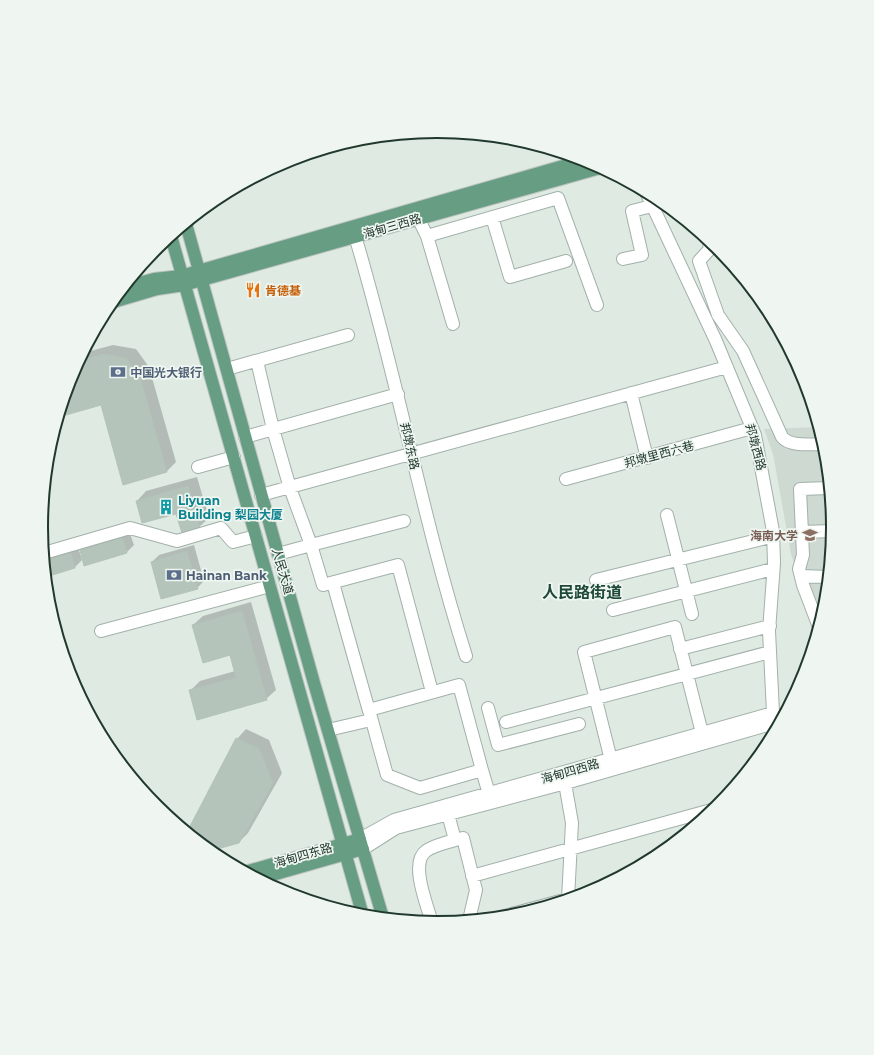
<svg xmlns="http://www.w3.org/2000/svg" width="874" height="1055" viewBox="0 0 874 1055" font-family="Montserrat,'Noto Sans SC',sans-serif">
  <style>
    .built { fill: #cdd9d1 }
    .shadow { fill: #0003 }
    .building { fill: #b5c4bb; stroke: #b2c3b8 }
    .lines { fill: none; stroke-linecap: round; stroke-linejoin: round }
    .minor-casing { stroke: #a2b1a9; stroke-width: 14 }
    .major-casing { stroke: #bcc4c0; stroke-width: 14 }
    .minor { stroke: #fff; stroke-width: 12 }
    .major { stroke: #669d83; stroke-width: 12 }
    .labels { text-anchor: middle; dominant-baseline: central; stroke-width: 3.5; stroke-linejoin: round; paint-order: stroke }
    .street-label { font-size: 12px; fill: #21392d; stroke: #eff6f1 }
    .food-label { font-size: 12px; font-weight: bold; fill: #c56008; stroke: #eff6f1; text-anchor: start }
    .service-label { font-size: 12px; font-weight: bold; fill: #4e5e75; stroke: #eff6f1; text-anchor: start }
    .culture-label { font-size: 12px; font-weight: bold; fill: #0d838f; stroke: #eff6f1; text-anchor: start }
    .education-label { font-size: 12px; font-weight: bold; fill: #785e54; stroke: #eff6f1; text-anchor: end }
    .district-label { font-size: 16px; font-weight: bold; fill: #1e4936; stroke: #eff6f1 }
    .rim { fill: none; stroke: #21392d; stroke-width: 2 }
  </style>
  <rect width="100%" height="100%" fill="#dfeae3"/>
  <path class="built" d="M818,427L825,450L833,528L825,605L817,631L791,554L773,454L764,429Z"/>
  <path class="shadow" d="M113,345L136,349L149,367L176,462L166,472L101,404L59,416L71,376L83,353Z
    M197,477L209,518L199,527L177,513L137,501L146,491Z
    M129,531L134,545L127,552L85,564L81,550L88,543Z
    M194,545L204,581L197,588L152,562L159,555Z
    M78,547L82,560L75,567L46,576L44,558Z
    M251,602L276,690L266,699L190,691L200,681L235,671L230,654L193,625L203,616Z
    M246,729L269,740L282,773L248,833L239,842L209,850L188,833L237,739Z"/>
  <path class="building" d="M103,354L126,358L140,377L167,472L123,485L101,405L59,417L71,376L79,361Z
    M188,486L200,528L182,533L176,514L142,523L136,501Z
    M122,537L127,553L84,566L80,550Z
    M187,551L198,589L161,599L151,562Z
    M71,553L75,568L46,577L44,561Z
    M242,611L267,700L197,720L189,690L236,678L230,655L203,663L192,625Z
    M236,738L259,749L273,783L239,843L210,851L187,832Z"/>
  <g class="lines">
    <g class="minor-casing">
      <path id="minor" d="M646,192L716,341L755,435L773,531L774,563L769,631L774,733
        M492,217L510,277L566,261
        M418,218L427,236L558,198L597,305
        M355,236C397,375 422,518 466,656
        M427,236L453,324
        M710,242L709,250L699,261L718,315L743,351L782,437C790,447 811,444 824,444
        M623,259L642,255L632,211L652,206
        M257,361L273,429L290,488L311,545L404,521
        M227,369L348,335
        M631,393L647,458
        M245,437L398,394
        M198,467L234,457
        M566,479L752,428
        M261,495L727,367
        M667,515L692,614
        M802,532L833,531
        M44,553L130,528L177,541L221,528L233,542L256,536
        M278,554L311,545L323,585L398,565L432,692
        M801,576L828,577
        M596,580L774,536
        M333,583L369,711
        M613,610L773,569
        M819,627L803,585L799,569L803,555L800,489L829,488
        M101,631L270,586
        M680,649L770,626
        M488,708L498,745L579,724
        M506,722L770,652
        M328,730L371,720
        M611,760L584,652L675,627L702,733
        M482,770L459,685L369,710L387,775L420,788L482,770L489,794
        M565,783L572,823L568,899
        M448,814L455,840L463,838L476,890L469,920
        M360,839L394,820L773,713L779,717
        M363,849L396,828L573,781L774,723L779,724
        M472,876L715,809
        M501,917L590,893
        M432,923C428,907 409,863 426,851C434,845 446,843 455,840"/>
    </g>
    <g class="major-casing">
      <path id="major" d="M186,224L314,683L383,918
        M171,236L363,916
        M125,287L154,279L181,276L584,160
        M113,302L157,289L184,285L600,168
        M245,872L360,839
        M258,879L363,849"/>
    </g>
    <use href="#minor" class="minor"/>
    <use href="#major" class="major"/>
  </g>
  <defs>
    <g id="restaurant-bare" transform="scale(1.2)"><path d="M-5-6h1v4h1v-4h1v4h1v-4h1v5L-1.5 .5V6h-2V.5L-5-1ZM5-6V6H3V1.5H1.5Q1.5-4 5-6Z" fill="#e8710a" stroke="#eff6f1" stroke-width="2.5" paint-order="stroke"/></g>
    <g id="bank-bare" transform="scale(1.2)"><path d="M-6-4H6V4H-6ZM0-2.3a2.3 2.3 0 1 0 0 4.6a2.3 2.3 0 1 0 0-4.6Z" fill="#5c6f8a" stroke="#eff6f1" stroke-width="2.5" paint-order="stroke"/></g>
    <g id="building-bare" transform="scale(1.2)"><path d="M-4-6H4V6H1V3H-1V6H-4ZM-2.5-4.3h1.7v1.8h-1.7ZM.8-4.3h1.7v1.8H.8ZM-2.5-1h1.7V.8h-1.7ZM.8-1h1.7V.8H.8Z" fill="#0f9aa8" stroke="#eff6f1" stroke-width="2.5" paint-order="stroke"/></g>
    <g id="university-bare" transform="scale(1.2)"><path d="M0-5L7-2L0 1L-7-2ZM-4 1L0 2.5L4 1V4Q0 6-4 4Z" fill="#8d6e63" stroke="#eff6f1" stroke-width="2.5" paint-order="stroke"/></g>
  </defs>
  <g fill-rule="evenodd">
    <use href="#restaurant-bare" x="253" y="290"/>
    <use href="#bank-bare" x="118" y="372"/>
    <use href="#building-bare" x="166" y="507"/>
    <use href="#university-bare" x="810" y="535"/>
    <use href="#bank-bare" x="174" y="575"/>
  </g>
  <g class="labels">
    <g class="street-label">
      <text transform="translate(392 226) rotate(-16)">海甸三西路</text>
      <text transform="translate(410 446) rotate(77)">邦墩东路</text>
      <text transform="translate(756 447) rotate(75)">邦墩西路</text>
      <text transform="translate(659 454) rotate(-15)">邦墩里西六巷</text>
      <text transform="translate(283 571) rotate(74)">人民大道</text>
      <text transform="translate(570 771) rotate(-16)">海甸四西路</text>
      <text transform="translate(303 855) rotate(-16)">海甸四东路</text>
    </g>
    <g class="food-label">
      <text x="265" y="290">肯德基</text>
    </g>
    <g class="service-label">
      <text x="130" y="372">中国光大银行</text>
      <text x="186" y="575">Hainan Bank</text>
    </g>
    <g class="culture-label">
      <text x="178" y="500">Liyuan<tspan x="178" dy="14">Building 梨园大厦</tspan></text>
    </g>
    <g class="education-label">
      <text x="798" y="535">海南大学</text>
    </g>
    <g class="district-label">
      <text x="582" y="592">人民路街道</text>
    </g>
  </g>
  <path d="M0 0H874V1055H0ZM48 527a389 389 0 1 1 778 0a389 389 0 1 1-778 0Z" fill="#eff6f1" fill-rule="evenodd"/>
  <path class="rim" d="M48 527a389 389 0 1 1 778 0a389 389 0 1 1-778 0Z"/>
</svg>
